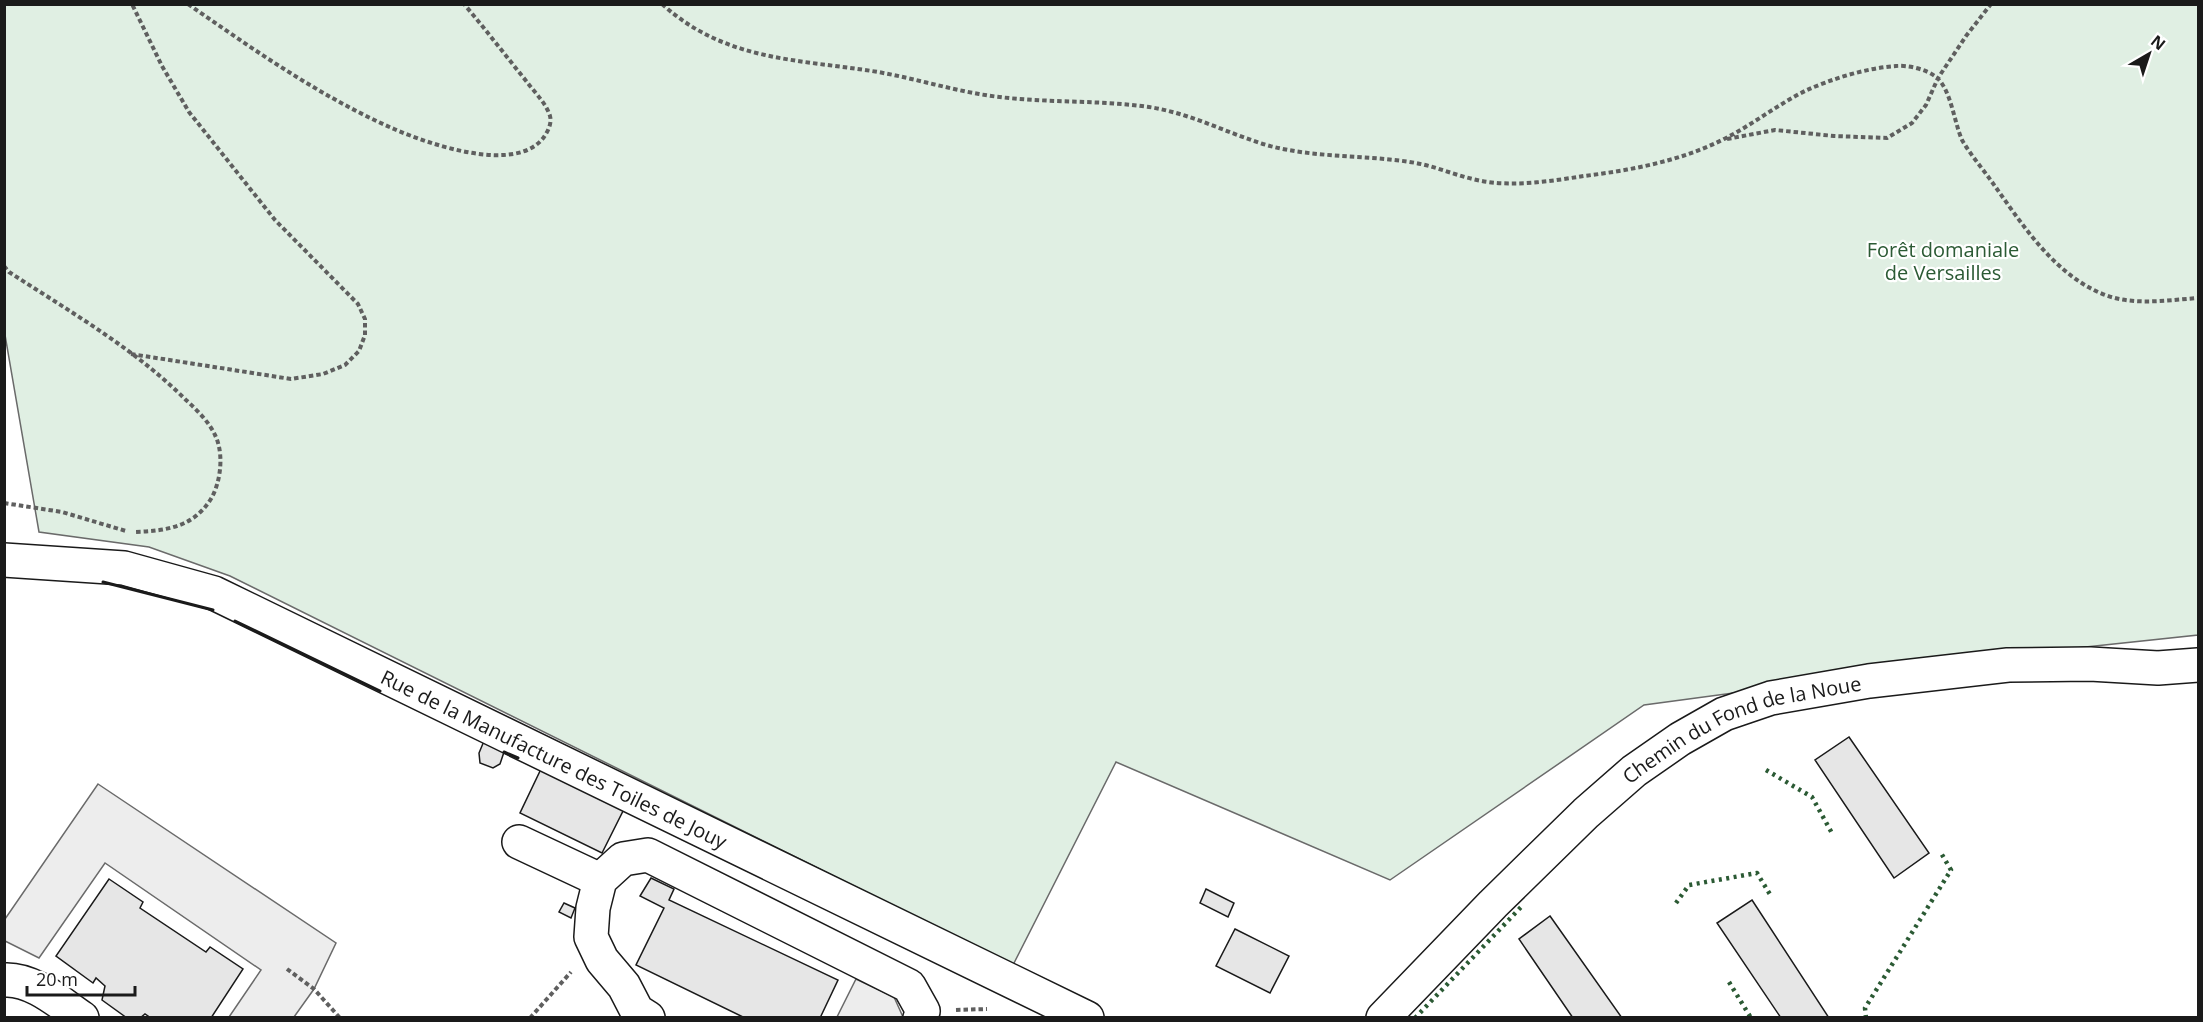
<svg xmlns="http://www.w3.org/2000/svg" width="2203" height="1022" viewBox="0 0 2203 1022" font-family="'Open Sans',sans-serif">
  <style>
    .green { fill: #e0efe3; stroke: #6a6a6a; stroke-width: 1.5 }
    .parking { fill: #ededed; stroke: #6a6a6a; stroke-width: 1.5 }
    .building { fill: #e6e6e6; stroke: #1a1a1a; stroke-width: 1.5 }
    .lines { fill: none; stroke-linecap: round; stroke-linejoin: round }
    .minor-casing { stroke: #1a1a1a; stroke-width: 36 }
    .path { stroke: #5f5f5f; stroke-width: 4; stroke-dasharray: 4.5 3; stroke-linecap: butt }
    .minor { stroke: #fff; stroke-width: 33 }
    .hedge { stroke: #2b5a34; stroke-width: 4.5; stroke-dasharray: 3 4.5; stroke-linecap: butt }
    .wall { stroke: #1a1a1a; stroke-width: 3 }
    .labels { text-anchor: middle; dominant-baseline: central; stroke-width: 4.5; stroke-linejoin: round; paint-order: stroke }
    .park-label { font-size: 20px; fill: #2b5a34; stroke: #fff }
    .street-label { font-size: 20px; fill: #1a1a1a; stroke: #fff }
  </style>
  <rect width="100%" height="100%" fill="#fff"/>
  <path class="green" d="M4,5H2198V635L2048,651L1644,705L1390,880L1116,762L1013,965L230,576L149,547L39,532L5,335Z"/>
  <path class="parking" d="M98,784L336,943L314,989L294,1017H229L261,970L105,863L39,958L5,941V919Z
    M856,979L894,997L903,1017H837Z"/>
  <path class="building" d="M1849,737L1929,853L1894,878L1815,760Z
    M484,741L504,752L500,764L493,768L480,763L479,753Z
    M541,769L624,809L602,853L520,813Z
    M651,878L674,889L669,900L838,980L820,1018H745L636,965L664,908L640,896Z
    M109,879L143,902L140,908L206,952L210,947L243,969L211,1018H151L145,1014L140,1018H127L102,1000L105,986L96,978L93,983L56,956Z
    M1206,889L1234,903L1228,917L1200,903Z
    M1752,900L1829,1018H1781L1717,923Z
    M564,903L575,908L571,918L559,912Z
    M1550,916L1622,1018H1573L1519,939Z
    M1235,929L1289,956L1270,993L1216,966Z"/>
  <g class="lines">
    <g class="minor-casing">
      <g id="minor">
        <path id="s1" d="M4,560L124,568L214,593L1087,1018"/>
        <path d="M519,842L600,880"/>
        <path d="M4,980C32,978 60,1003 82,1018"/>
        <path d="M648,1018L637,1011L624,986L602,960L591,937L593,908L600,880L623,859L648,855L909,986L923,1011L920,1018"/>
        <path id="s2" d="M1383,1018L1493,904L1586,813L1634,771L1680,739L1724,714L1771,698L1869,681L2008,665L2090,664L2158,668L2198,665"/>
      </g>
    </g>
    <path class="path" d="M188,4C254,50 321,97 394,129C429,144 516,175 544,137C548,131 552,123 550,116C546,103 535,93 527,82C506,56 486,30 464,4
      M662,4C726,62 799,59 878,72C912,78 945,88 979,94C1035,104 1093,99 1149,107C1189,113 1225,132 1263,144C1313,159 1365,154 1416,163C1438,167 1459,177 1482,181C1514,187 1552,181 1584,176C1632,170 1681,161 1724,139C1752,125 1777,105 1805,91C1831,79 1866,68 1896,66C1908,65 1926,69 1936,77C1951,89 1954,122 1962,140C1970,154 1982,168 1992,182C2022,224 2054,275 2105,295C2135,306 2168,300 2198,298
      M1727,139L1775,130L1834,136L1887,138L1912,123L1926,105L1938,78L1966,36L1991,4
      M4,266L9,272C69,311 135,349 186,400C197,410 209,422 215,435C224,453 221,480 212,497C195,527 166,531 134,532
      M131,354L291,379L323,374L345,365L359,351L365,335V319L358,304L275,220L189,112L162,66L132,4
      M4,503L62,512L126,531
      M287,969L314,989L340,1018
      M956,1010L987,1009
      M530,1018L571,972"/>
    <use href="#minor" class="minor"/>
    <path class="hedge" d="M1766,770L1812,797L1833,835
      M1676,903L1689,885L1757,873L1771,896
      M1729,982L1751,1018
      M1415,1018L1523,905
      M1866,1018L1865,1008L1951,870L1941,853"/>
    <path class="wall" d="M103,582L213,610
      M235,621L380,691
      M504,752L518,758"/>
  </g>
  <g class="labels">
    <g class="park-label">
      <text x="1943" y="249">Forêt domaniale<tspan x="1943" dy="23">de Versailles</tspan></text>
    </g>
    <g class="street-label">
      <text stroke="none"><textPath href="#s2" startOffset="470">Chemin du Fond de la Noue</textPath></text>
      <text stroke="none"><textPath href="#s1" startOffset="592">Rue de la Manufacture des Toiles de Jouy</textPath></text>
    </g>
  </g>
  <rect width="2203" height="1022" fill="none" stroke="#1a1a1a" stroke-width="12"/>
  <g transform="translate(2149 54) rotate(39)" stroke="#ffffff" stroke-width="4.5" paint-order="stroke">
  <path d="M0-4.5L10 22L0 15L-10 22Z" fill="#1a1a1a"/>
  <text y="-9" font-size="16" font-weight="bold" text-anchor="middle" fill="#1a1a1a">N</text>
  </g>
  <path d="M27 986v9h108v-9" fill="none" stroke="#1a1a1a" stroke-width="3"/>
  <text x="36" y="986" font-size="18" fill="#1a1a1a" stroke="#ffffff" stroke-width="4.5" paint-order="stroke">20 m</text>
</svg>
